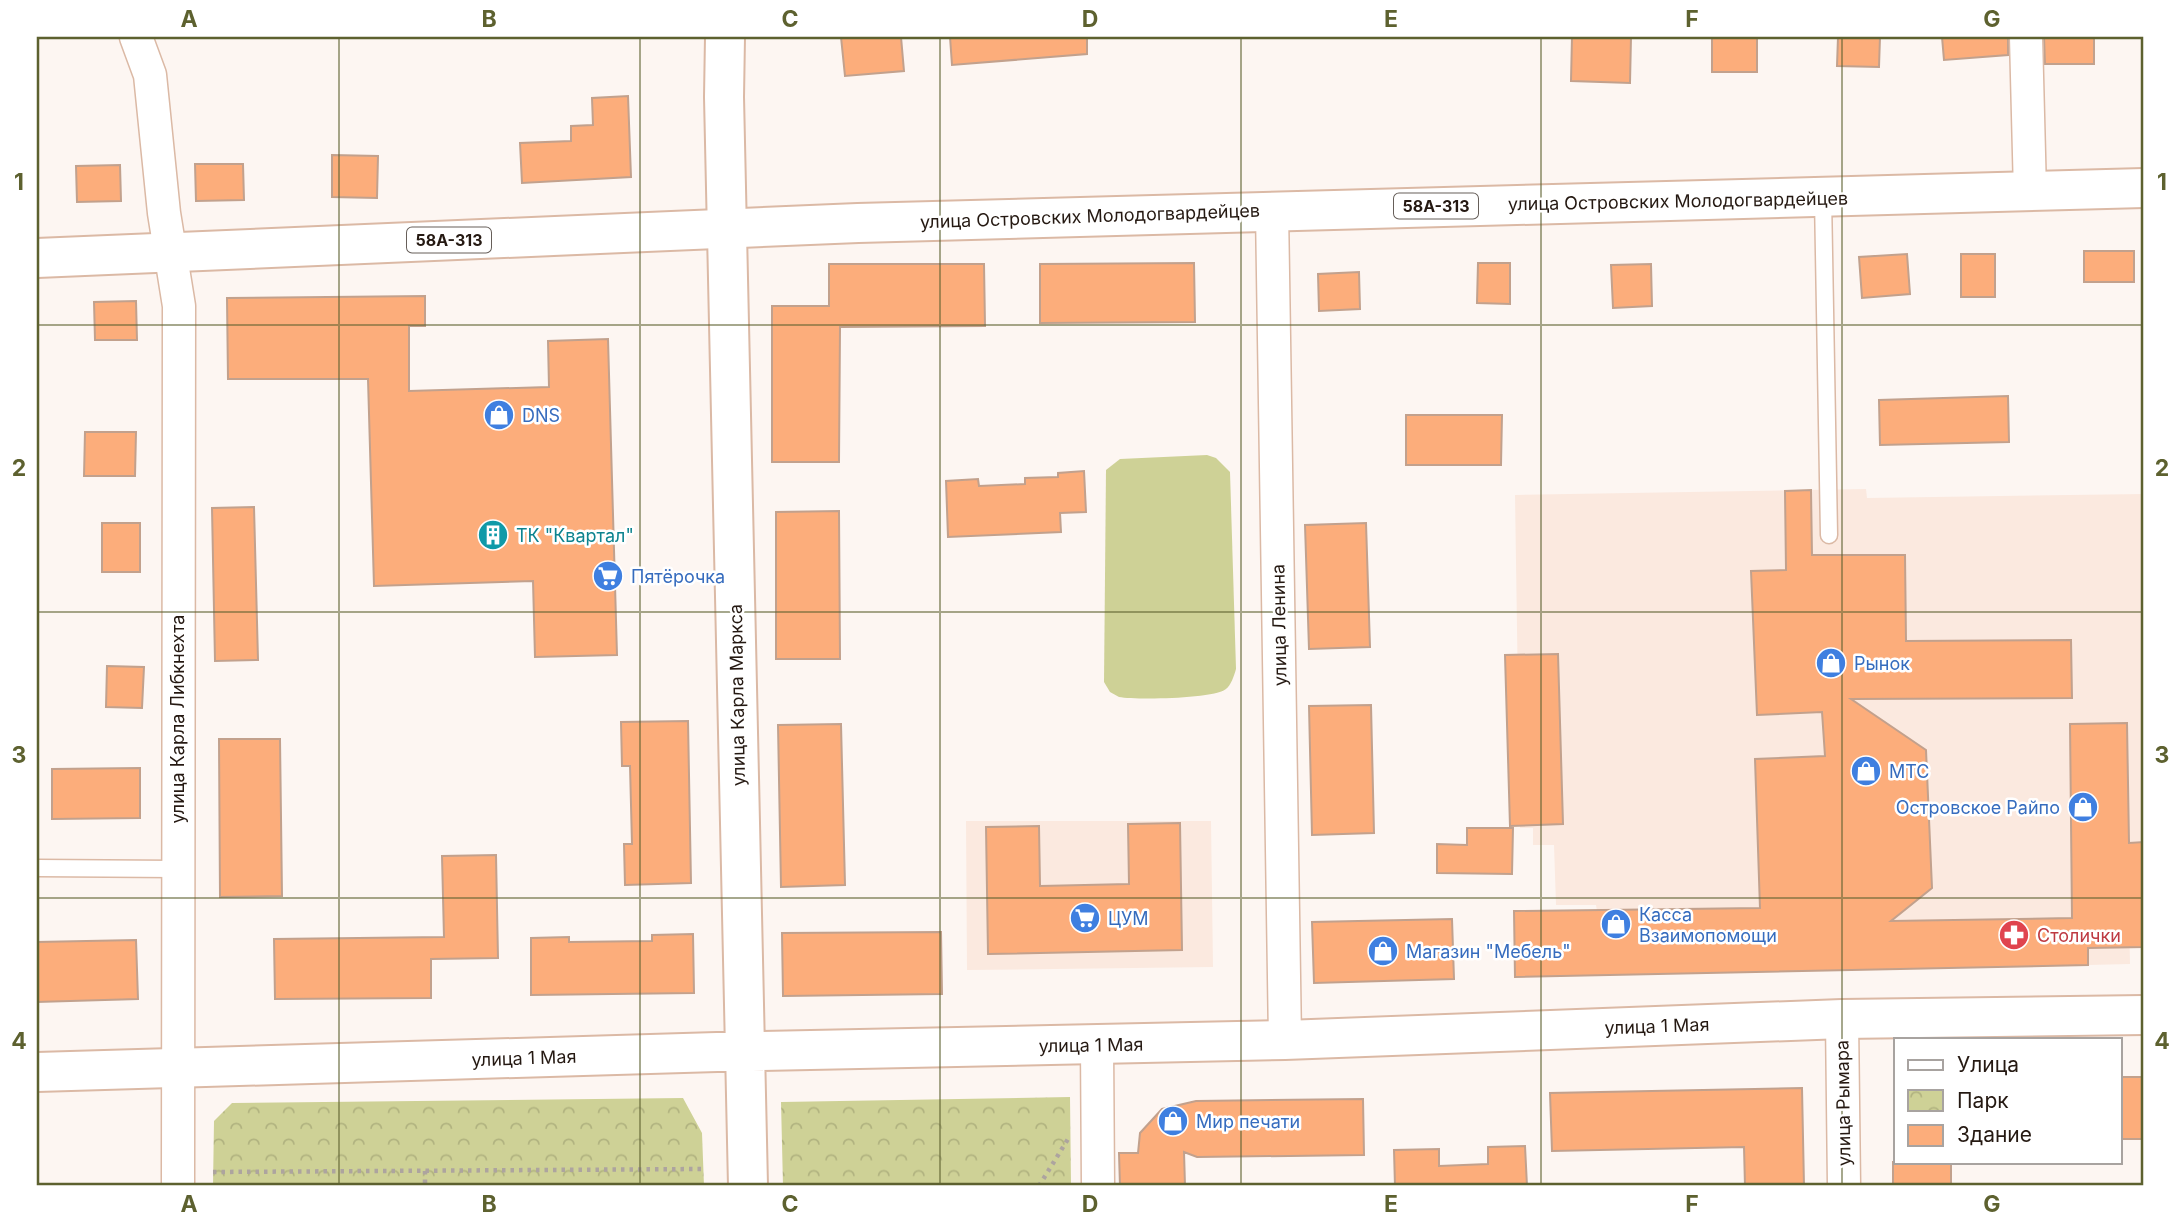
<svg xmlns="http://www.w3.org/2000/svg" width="2181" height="1223" viewBox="0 0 2181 1223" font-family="Inter,sans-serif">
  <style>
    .built { fill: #fbe9df }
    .park { fill: url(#park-crowns) }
    .pitch { fill: #ced196 }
    .building { fill: #fcad7b; stroke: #c2a18d; stroke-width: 2 }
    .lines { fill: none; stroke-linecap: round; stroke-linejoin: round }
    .lane-casing { stroke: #dbb9a5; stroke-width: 19 }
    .street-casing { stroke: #dbb9a5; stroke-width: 35 }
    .secondary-casing { stroke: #dbb9a5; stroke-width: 42 }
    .primary-casing { stroke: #dbb9a5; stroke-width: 42 }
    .path { stroke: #ada49f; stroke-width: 4.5; stroke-dasharray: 3.5 5; stroke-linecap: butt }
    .lane { stroke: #fff; stroke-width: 16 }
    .street { stroke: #fff; stroke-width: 32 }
    .secondary { stroke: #fff; stroke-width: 38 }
    .primary { stroke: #fff; stroke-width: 38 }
    .grid { fill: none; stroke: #5d612f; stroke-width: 2; stroke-opacity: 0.55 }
    .labels { text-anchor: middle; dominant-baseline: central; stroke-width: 5; stroke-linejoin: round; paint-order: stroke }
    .shield { fill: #fff; stroke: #665e59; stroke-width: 2 }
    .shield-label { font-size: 16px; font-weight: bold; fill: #251912 }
    .street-label { font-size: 18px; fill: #251912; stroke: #fff }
    .shop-label { font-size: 18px; fill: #366cbe; stroke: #fff; text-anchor: start }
    .culture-label { font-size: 18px; fill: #0d838f; stroke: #fff; text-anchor: start }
    .health-label { font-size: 18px; fill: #be3a42; stroke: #fff; text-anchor: start }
    .neatline { fill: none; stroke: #5d612f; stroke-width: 2.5 }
    .grid-label { font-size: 23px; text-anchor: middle; font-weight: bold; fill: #5d612f }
  </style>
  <defs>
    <pattern id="park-crowns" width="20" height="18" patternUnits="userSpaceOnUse" patternTransform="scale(1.75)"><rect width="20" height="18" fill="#ced196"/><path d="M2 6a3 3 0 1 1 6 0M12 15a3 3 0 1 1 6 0" fill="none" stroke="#b1b380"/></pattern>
  </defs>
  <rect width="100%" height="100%" fill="#fdf6f2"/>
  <path class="built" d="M1866,489L1867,498L2144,494V913H2129L2130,964L2088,965L2087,918L1932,921V967L1597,911L1596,905H1556L1554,845H1533V828H1520L1515,495Z
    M966,821H1211L1213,967L967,970Z"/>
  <path class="park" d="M1070,1097L1071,1186H783L781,1102Z
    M683,1098L702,1133L704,1186H213L214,1121L232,1103Z"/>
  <path class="pitch" d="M1207,455L1216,458L1230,472L1236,669C1234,676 1231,685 1226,689C1213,699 1136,700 1119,697L1110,692L1104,682L1106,470L1120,459Z"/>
  <path class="building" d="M841,37H901L904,71L845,76Z
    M950,37H1087V54L952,65Z
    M1572,37H1631L1630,83L1571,81Z
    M1712,37H1757V72H1712Z
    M1838,37H1880L1879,67L1837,66Z
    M1942,37H2008V55L1944,60Z
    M2044,37H2094V64H2045Z
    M628,96L631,177L522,183L520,143L571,141V126L593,125L592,98Z
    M332,155L378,156L377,198L332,197Z
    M195,164H243L244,200L196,201Z
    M120,165L121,201L77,202L76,166Z
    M2084,251H2134V282H2084Z
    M1907,254L1910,294L1862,298L1859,257Z
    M1961,254H1995V297H1961Z
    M1194,263L1195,322L1040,323V264Z
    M1478,263H1510V304L1477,303Z
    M829,264H984L985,326L840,327L839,462H772V306H829Z
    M1651,264L1652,306L1613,308L1611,265Z
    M1359,272L1360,309L1319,311L1318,274Z
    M425,296V326H409V391L549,387L548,341L608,339L617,655L535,657L533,581L374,586L368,379H228L227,298Z
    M136,301L137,340H95L94,302Z
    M2008,396L2009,442L1880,445L1879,400Z
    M1406,415H1502L1501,465H1406Z
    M85,432H136L135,476H84Z
    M1084,471L1086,512L1060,513L1061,532L948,537L946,481L978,479L979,486L1025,484V478L1058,477V473Z
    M1811,490L1812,555H1905L1906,641L2071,640L2072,698L1851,699L1926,750L1932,888L1891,921L2072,918L2070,724L2127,723L2129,843L2144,842V947L2088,948V965L1515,977L1514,911L1760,908L1755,759L1825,756L1822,712L1757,715L1751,571L1786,570L1785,491Z
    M254,507L258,660L215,661L212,508Z
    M839,511L840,659H776V512Z
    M102,523H140V572H102Z
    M1366,523L1370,647L1309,649L1305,525Z
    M1558,654L1563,824L1510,826L1505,655Z
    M107,666L144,667L142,708L106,707Z
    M1371,705L1374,833L1312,835L1309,706Z
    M688,721L691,883L625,885L624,844H632L630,766H622L621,722Z
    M841,724L845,885L781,887L778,725Z
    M219,739H280L282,896L220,897Z
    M140,768V818L52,819V769Z
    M1180,823L1182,950L988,954L986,827L1039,826L1040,886L1129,884L1128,824Z
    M1467,828H1513L1512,874L1437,873V844L1467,845Z
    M496,855L498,958L431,959V998L275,999L274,939L444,937L442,856Z
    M1452,919L1454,979L1314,983L1312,922Z
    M941,932L942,994L783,996L782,933Z
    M693,934L694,993L531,995V938L569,937V942L652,941V935Z
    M136,940L138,999L37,1002V942Z
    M2120,1077H2144V1139H2120Z
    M1802,1088L1804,1186H1745L1744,1147L1552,1151L1550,1093Z
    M1363,1099L1364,1155L1197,1157L1184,1152L1185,1186H1120L1119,1153H1138L1140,1133L1162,1109L1196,1101Z
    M1525,1146L1527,1186H1395L1394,1150L1439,1149V1166L1488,1164V1147Z
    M1893,1162H1951V1186H1893Z"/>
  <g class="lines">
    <g class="lane-casing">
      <path id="lane" d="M1823,197L1829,535
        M37,868L176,869"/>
    </g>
    <g class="street-casing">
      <path id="street" d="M136,37L150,75L164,213L179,306L178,1186
        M2026,37L2030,193
        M1272,210L1285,1040
        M1842,1019L1844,1186
        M1097,1045L1098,1186"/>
    </g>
    <g class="secondary-casing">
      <path id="secondary" d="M725,37L724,97L748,1186
        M37,1072L717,1052L1285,1040L1842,1019L2144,1015"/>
    </g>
    <g class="primary-casing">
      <path id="primary" d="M37,258L858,223L2144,188"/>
    </g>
    <path class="path" d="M425,1171V1186
      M213,1172L703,1169
      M1039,1186L1068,1139"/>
    <use href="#lane" class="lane"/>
    <use href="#street" class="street"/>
    <use href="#secondary" class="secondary"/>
    <use href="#primary" class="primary"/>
  </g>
  <path class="grid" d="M339,37V1186M640,37V1186M940,37V1186M1241,37V1186M1541,37V1186M1842,37V1186M37,325H2144M37,612H2144M37,898H2144"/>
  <defs>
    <g id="shop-disc" transform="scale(1.575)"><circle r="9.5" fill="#3f7fe0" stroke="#fff"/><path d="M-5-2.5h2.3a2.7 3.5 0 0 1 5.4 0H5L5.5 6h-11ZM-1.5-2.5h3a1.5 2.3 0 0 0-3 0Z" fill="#fff"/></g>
    <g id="building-disc" transform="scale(1.575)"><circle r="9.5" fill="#0f9aa8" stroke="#fff"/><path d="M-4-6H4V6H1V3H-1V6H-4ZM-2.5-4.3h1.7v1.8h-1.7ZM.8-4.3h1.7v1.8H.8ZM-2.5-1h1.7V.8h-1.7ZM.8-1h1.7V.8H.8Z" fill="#fff"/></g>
    <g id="supermarket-disc" transform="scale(1.575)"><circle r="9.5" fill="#3f7fe0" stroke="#fff"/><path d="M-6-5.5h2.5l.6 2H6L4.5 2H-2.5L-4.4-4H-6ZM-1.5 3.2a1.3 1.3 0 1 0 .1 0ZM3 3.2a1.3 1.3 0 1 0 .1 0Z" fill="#fff"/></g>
    <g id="pharmacy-disc" transform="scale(1.575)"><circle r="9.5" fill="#e0444e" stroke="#fff"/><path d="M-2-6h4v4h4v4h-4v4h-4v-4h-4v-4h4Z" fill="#fff"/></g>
  </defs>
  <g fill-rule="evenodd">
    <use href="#shop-disc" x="499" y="415"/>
    <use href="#building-disc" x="493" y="535"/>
    <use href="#supermarket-disc" x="608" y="576"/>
    <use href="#shop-disc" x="1831" y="663"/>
    <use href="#shop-disc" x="1866" y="771"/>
    <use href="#shop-disc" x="2083" y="807"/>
    <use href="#supermarket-disc" x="1085" y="918"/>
    <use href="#shop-disc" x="1616" y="924"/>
    <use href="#pharmacy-disc" x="2014" y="935"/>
    <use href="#shop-disc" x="1383" y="951"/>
    <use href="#shop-disc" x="1173" y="1121"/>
  </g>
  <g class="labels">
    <g class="shield">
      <rect x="1394" y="193.5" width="84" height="25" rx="5"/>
      <rect x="407" y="227.5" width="84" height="25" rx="5"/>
    </g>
    <g class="shield-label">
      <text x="1436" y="206">58А-313</text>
      <text x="449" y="240">58А-313</text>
    </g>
    <g class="street-label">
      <text transform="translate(1678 201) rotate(-1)">улица Островских Молодогвардейцев</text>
      <text transform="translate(1090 216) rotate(-2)">улица Островских Молодогвардейцев</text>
      <text transform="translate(1279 625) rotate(-91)">улица Ленина</text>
      <text transform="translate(737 695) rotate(-91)">улица Карла Маркса</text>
      <text transform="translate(177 719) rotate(-90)">улица Карла Либкнехта</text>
      <text transform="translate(1657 1026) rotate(-2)">улица 1 Мая</text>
      <text transform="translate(1091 1045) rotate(-1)">улица 1 Мая</text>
      <text transform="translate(524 1058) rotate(-2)">улица 1 Мая</text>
      <text transform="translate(1843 1103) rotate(-91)">улица Рымара</text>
    </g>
    <g class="shop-label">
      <text x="522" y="415">DNS</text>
      <text x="631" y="576">Пятёрочка</text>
      <text x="1854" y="663">Рынок</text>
      <text x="1889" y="771">МТС</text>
      <text x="2060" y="807" text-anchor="end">Островское Райпо</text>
      <text x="1639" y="914">Касса<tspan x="1639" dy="21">Взаимопомощи</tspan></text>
      <text x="1108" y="918">ЦУМ</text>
      <text x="1406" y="951">Магазин "Мебель"</text>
      <text x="1196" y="1121">Мир печати</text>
    </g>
    <g class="culture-label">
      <text x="516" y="535">ТК "Квартал"</text>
    </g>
    <g class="health-label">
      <text x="2037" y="935">Столички</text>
    </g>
  </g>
  <rect width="2181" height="1223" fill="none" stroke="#ffffff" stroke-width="77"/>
  <rect x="1894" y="1038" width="228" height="126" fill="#ffffff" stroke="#a8a3a0" stroke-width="2"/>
  <rect x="1908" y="1060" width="35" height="10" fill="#ffffff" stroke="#a8a3a0" stroke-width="2"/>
  <text x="1957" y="1072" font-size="21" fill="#251912">Улица</text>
  <rect x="1908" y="1090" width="35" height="21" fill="url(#park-crowns)" stroke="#a8a3a0" stroke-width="2"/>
  <text x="1957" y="1108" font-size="21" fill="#251912">Парк</text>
  <rect x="1908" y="1125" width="35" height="21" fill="#fcad7b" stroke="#a8a3a0" stroke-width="2"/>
  <text x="1957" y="1142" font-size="21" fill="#251912">Здание</text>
  <rect x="38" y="38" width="2104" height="1146" class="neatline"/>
  <g class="grid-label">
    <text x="189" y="27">A</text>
    <text x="489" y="27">B</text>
    <text x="790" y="27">C</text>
    <text x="1090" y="27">D</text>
    <text x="1391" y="27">E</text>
    <text x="1692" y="27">F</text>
    <text x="1992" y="27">G</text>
    <text x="19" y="190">1</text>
    <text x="2162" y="190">1</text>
    <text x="19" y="476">2</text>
    <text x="2162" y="476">2</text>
    <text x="19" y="763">3</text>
    <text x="2162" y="763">3</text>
    <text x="19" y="1049">4</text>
    <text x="2162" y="1049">4</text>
    <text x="189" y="1212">A</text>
    <text x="489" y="1212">B</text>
    <text x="790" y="1212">C</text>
    <text x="1090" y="1212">D</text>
    <text x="1391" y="1212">E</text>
    <text x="1692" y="1212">F</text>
    <text x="1992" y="1212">G</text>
  </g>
</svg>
